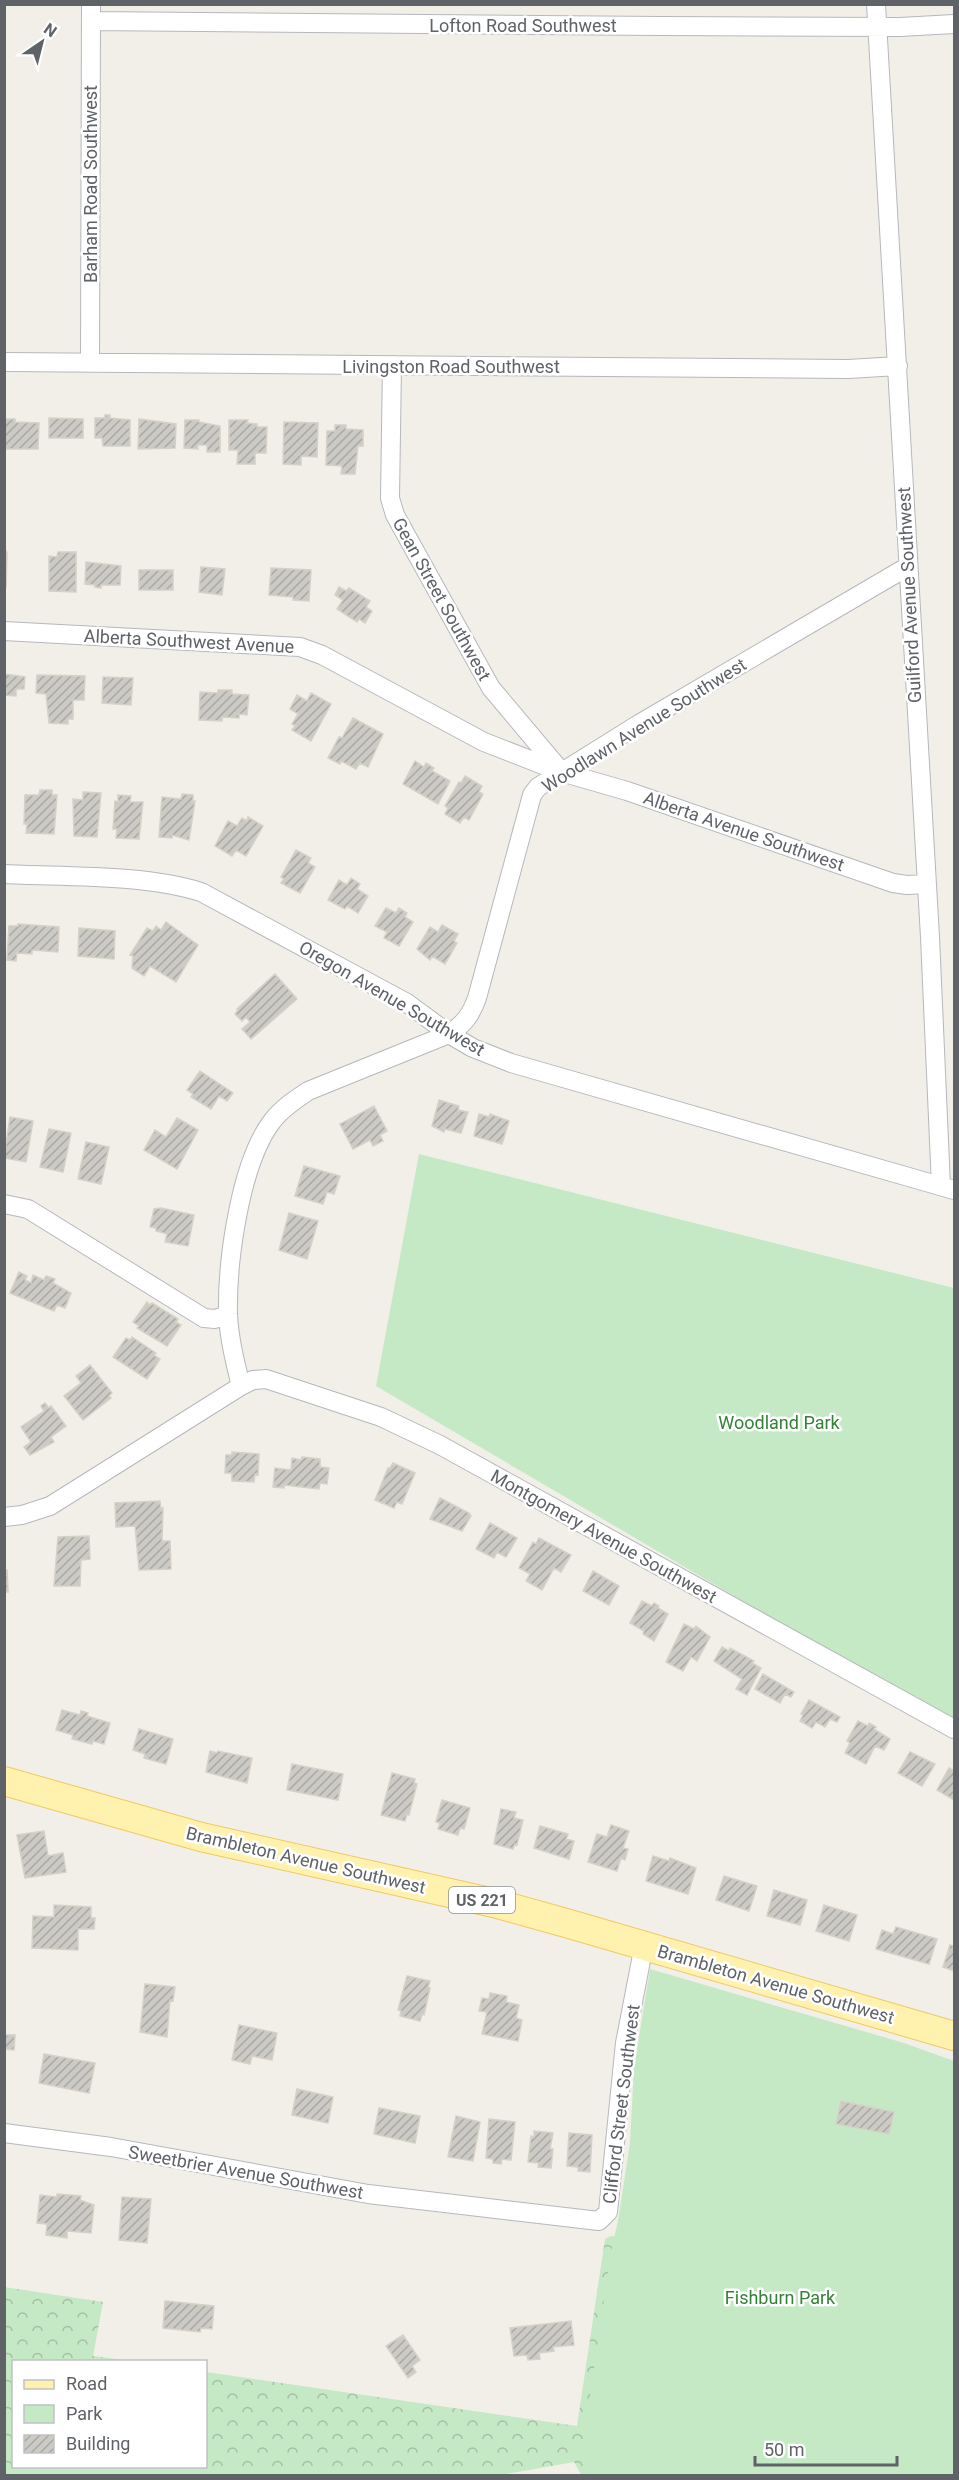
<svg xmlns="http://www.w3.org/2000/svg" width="959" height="2480" viewBox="0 0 959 2480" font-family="Roboto,sans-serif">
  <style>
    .forest { fill: url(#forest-crowns) }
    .green { fill: #c5e8c5 }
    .building { fill: url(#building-hatch); stroke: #d6d1c6; stroke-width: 1.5 }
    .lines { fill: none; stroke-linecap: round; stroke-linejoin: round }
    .minor-casing { stroke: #b5b8bc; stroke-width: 20 }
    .primary-casing { stroke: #f2c960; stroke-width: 30 }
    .minor { stroke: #fff; stroke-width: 18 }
    .primary { stroke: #fff2af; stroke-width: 28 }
    .labels { text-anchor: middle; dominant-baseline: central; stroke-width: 5; stroke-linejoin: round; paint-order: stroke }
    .shield { fill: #fff; stroke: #8f9295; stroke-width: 1.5 }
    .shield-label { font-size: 16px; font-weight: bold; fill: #5f6368 }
    .street-label { font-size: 18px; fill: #5f6368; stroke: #fff }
    .park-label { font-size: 18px; fill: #348238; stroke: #fff }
  </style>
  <defs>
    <pattern id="forest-crowns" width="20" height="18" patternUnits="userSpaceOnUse" patternTransform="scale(1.5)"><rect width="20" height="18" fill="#c5e8c5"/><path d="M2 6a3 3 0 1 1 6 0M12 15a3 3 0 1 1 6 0" fill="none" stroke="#a3c0a4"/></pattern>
    <pattern id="building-hatch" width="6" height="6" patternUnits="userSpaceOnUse" patternTransform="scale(1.5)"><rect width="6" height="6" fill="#cccac5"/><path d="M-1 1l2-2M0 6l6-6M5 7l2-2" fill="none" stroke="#a9a8a4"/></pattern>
  </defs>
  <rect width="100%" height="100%" fill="#f1efe8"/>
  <path class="forest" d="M611,2236L619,2237L954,2475L582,2476L574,2462L495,2476L5,2475L4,2287L103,2302L93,2356L132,2361L14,2362V2466H206V2372L577,2426L605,2239Z"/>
  <path class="green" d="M419,1154L954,1288V1725L376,1386Z
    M650,1969L904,2043L954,2061V2475L587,2476L581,2460L611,2251L618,2221L630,2143L634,2068Z"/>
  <path class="building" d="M105,415H110V418L130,420V446H103L102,438H95V418H105Z
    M49,418L83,419V438H49Z
    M4,419H15V422L39,423L38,449H4Z
    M139,419L176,424L175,448L138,449Z
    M185,420H199V422L220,426V452H207V445H197L198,449L184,448Z
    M229,420H248L247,423L257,424V427H267L266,453H255V464H237L238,450H229Z
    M284,422L318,423L317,457L301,456V465L283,464Z
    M335,425H346V429L363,430V446H358L355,474H341L342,466L326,465L327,431H335Z
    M4,547L7,553L6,587H4Z
    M58,552H76V592L49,591V556L57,557Z
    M86,562L121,566L120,585H101V588L95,587V585L85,584Z
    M201,567L225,569L222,595L199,592Z
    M271,568L311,570L309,601L293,600V597L269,595Z
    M139,570H173V590H139Z
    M339,587L346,591L349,588L370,601L366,607L372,611L365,623L359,619L357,622L337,609L343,600L335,595Z
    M4,674L25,677L24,689H16V696L4,695Z
    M37,675L85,676L84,700H73V719H68V724L49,723L46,694L36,693Z
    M103,677L133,678L131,705L102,703Z
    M218,690H232V694L249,695L247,715L239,714V718L222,717V721L199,720L200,692L218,693Z
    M311,693L331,704L311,741L292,730L295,726L292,724L298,714L290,709L297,695L307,701Z
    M353,718L383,734L368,767L360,763L356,769L341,761L340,764L328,758L339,737L342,738Z
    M415,761L424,767L426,763L434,768L432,771L450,781L438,804L403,784Z
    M465,776L482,786L479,792L483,794L469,820L464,817L460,823L445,814L448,808L445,806L459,782L461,783Z
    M40,790H52V795H57L54,834L26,833L27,824H24L25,795H39Z
    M83,792L101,793L97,837L74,836L73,799L83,800Z
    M182,794L193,795V801H195L189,840L172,835V838L159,837L162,797L181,799Z
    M118,795L131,796L130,802H143L139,839L116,838L117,829H113L115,801L118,802Z
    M248,817L263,826L246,856L236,850L232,856L215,846L228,821L237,826L242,818L247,821Z
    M296,850L311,858L308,863L315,867L300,893L281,883L284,879L281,877Z
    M351,878L360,884L357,889L368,896L358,913L347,906L345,909L328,900L339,880L347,885Z
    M386,908L396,913L399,908L407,913L405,917L413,922L399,946L384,938L387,932L375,926Z
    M166,922L198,945L176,982L150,966L144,976L132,968L133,956L130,955L147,928L153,931L156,926L161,930Z
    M18,924L59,927L58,952L32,950V954L17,953L16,961L7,960L9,926H18Z
    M442,925L458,934L454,941L457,943L445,964L432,956L430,960L417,949L430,927L438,932Z
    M79,928L115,931L114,959L78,956Z
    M275,974L297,999L251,1039L242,1029L250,1022L246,1017L242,1021L235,1014L238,1010L237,1009Z
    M200,1071L233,1093L227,1101L219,1096L211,1109L191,1097L193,1094L187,1090Z
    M439,1100L459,1106L458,1110L468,1112L461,1133L445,1129L444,1132L432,1126Z
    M374,1106L387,1131L380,1135L383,1141L373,1146L370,1140L353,1149L340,1124Z
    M479,1114L489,1117L490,1114L509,1121L502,1144L474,1136Z
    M10,1117L33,1121L26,1162L4,1158Z
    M177,1118L198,1130L177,1169L144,1150L155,1130L166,1137Z
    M49,1129L71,1133L63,1172L40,1167Z
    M86,1142L109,1147L101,1184L78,1179Z
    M304,1166L340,1176L334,1194L327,1192L323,1204L295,1196Z
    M161,1208L194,1215L188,1246L165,1242L167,1234L156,1231V1228L150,1227L154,1209Z
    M289,1213L318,1221L307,1259L279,1250Z
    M19,1272L27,1276L25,1280L31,1283L33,1275L44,1280L46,1276L55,1279L53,1283L71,1293L65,1308L57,1305L54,1311L10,1293Z
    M147,1302L150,1305L152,1303L178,1319L176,1322L181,1325L167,1346L137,1328L139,1326L133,1322Z
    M132,1337L156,1353L154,1355L160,1359L147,1379L113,1357L126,1338L130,1340Z
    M90,1365L112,1393L109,1396L111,1398L83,1420L64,1396L81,1383L76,1376Z
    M45,1403L49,1408L51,1406L66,1426L51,1437L54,1442L30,1455L24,1447L31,1442L21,1427L44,1411L41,1406Z
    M232,1452L259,1454L258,1475L255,1474L254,1482L232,1481V1473H225L226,1455H232Z
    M302,1457L320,1459V1467L329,1468L327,1484L320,1483L319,1489L284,1485V1488L273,1487L275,1468L291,1470L292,1458L301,1460Z
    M393,1463L415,1473L402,1504L397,1502L394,1508L375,1500L388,1468H390Z
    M440,1498L469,1513L471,1516L462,1531L430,1519Z
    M160,1501L161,1509L163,1508L162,1541H170L171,1569L139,1570L135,1526L116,1527L115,1503Z
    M490,1523L517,1538L506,1557L497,1552L494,1558L476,1549Z
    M89,1536L90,1559L81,1560L80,1586H54L58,1537Z
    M539,1538L571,1555L561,1572L554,1568L542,1590L526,1581L530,1574L519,1568L533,1542L536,1544Z
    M4,1570H7L8,1592H4Z
    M593,1571L619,1586L609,1605L583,1591Z
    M642,1601L652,1606L654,1603L659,1606L658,1608L668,1614L654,1641L643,1634L644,1631L630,1623Z
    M684,1624L694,1629L696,1626L710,1637L697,1661L691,1657L683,1671L666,1662Z
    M722,1647L729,1651L730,1648L754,1661L752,1663L761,1668L747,1695L736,1689L742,1679L714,1661Z
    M763,1674L794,1692L791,1697L785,1694L780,1703L755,1689Z
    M809,1700L840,1717L837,1722L830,1719L825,1727L816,1722L812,1728L800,1721L803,1715L801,1714Z
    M62,1710L80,1715L81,1711L88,1713L87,1716L110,1723L104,1744L93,1741L92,1744L72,1739L73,1735L56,1730Z
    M858,1721L868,1726L869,1723L876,1727L874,1729L890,1739L884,1750L875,1746L866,1764L845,1753L850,1743L847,1741Z
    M139,1729L173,1739L166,1764L144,1758L145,1754L133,1750Z
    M210,1751L217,1753L218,1751L252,1758L247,1783L206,1772Z
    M910,1752L935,1764L922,1786L898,1773Z
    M292,1764L343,1774L338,1800L287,1790Z
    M949,1768L954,1771V1800L937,1790Z
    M392,1773L415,1779L414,1783L417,1784L409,1815L407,1814L405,1821L381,1815Z
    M442,1800L470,1808L464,1829L460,1828L458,1835L438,1829L440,1823L436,1822Z
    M501,1809L516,1812L514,1818L523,1820L517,1845L515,1844L513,1849L494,1844Z
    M611,1825L629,1831L623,1848L628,1849L625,1860L621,1858L617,1871L588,1862L597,1834L607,1837Z
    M540,1826L568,1834L566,1839L574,1841L569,1859L534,1848Z
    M44,1831L48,1856L63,1853L66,1872L25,1878L17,1835Z
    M653,1856L669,1861L670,1858L696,1868L688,1894L646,1881Z
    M724,1876L757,1886L749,1911L716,1900Z
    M774,1890L807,1900L800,1925L767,1916Z
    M54,1905L91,1907V1918H95L94,1929H78V1950L32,1948L33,1916L54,1917Z
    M824,1905L857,1915L849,1941L816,1931Z
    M896,1927L937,1939L929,1964L876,1949L882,1930L893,1934Z
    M950,1945L954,1946V1971L943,1967Z
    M407,1976L430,1981L428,1987L430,1988L424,2015L422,2014L420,2021L400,2016L401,2011L398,2010Z
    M145,1984L175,1987L173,2001L170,2000L167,2037L140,2032Z
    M490,1993L507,1996L506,2002L519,2005L516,2018L522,2020L518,2041L482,2034L487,2012L479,2011L482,1998L489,1999Z
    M239,2025L277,2033L272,2060L252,2056L250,2064L232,2060Z
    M4,2035H15L14,2050L4,2049Z
    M44,2054L95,2063L89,2093L39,2083Z
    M297,2089L333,2097L328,2123L292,2115Z
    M841,2101L894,2112L889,2134L836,2124Z
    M379,2108L420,2116L415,2143L374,2134Z
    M456,2116L480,2122L473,2161L448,2157Z
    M489,2119L515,2122L511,2160L502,2159L501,2164L493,2163V2159L486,2158Z
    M534,2131L553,2133L550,2149H553L551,2168L538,2167L539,2163L528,2162L531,2136L534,2137Z
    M569,2133L592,2135L590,2172L578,2171V2167L567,2166Z
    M57,2194L81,2196L80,2200L94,2205L91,2233L67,2231V2238L46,2235L47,2224L37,2223L40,2195L57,2197Z
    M122,2197L151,2199L147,2243L119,2240Z
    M165,2301L214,2306L212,2329L201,2328L200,2332L163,2328Z
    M571,2321L574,2345L553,2347L554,2351L539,2353L540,2359L528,2360L527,2355L514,2356L510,2328Z
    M403,2335L420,2360L412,2366L416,2372L408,2378L386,2346Z"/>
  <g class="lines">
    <g class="minor-casing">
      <path id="minor" d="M876,4L930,937L941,1186
        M91,21L660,26L900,27L954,24
        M4,362L848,369L898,366
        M90,363L91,4
        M392,365L390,498L395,515L491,688L560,770
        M4,631L300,647L322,655L484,742L561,772L627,791L893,883L907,885L927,884
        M4,874C65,877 144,874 201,892L407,1003L449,1034L473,1048L511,1063L954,1190
        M4,1204L28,1209L204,1318L215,1319L228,1315
        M241,1386C235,1362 229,1338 228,1314C227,1261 240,1162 273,1120C282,1108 295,1100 308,1091L449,1034C464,1024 471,1015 477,998L532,795L538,787L639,724L907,567
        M4,1517L22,1515L50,1506L241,1386L253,1380L266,1379L381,1417L440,1445L954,1729
        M4,2133L111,2147L368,2194L599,2221L608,2212L625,2043L644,1945"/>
    </g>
    <g class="primary-casing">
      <path id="primary" d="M4,1781L201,1837L494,1903L566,1923L954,2036"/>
    </g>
    <use href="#minor" class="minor"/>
    <use href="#primary" class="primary"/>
  </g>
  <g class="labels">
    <rect class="shield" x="449" y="1887" width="66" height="26" rx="4.5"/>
    <g class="shield-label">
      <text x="482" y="1900">US 221</text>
    </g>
    <g class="street-label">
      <text x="523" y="25">Lofton Road Southwest</text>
      <text transform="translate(90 184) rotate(-90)">Barham Road Southwest</text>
      <text x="451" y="366">Livingston Road Southwest</text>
      <text transform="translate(909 595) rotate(-93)">Guilford Avenue Southwest</text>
      <text transform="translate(442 599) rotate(61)">Gean Street Southwest</text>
      <text transform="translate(189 641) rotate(3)">Alberta Southwest Avenue</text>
      <text transform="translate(644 725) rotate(-32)">Woodlawn Avenue Southwest</text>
      <text transform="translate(744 831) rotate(19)">Alberta Avenue Southwest</text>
      <text transform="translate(392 998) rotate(30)">Oregon Avenue Southwest</text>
      <text transform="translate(604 1536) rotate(29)">Montgomery Avenue Southwest</text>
      <text transform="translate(306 1860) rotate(13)">Brambleton Avenue Southwest</text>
      <text transform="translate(776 1984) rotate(16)">Brambleton Avenue Southwest</text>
      <text transform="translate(621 2104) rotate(-83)">Clifford Street Southwest</text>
      <text transform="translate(246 2172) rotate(10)">Sweetbrier Avenue Southwest</text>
    </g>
    <g class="park-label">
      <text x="779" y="1422">Woodland Park</text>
      <text x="780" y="2297">Fishburn Park</text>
    </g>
  </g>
  <rect width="959" height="2480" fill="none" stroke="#5f6368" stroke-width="12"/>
  <rect x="12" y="2360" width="195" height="108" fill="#ffffff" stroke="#bfc1c3" stroke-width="1.5"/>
  <rect x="24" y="2380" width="30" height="9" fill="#fff2af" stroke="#bfc1c3" stroke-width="1.5"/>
  <text x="66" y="2390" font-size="18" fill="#5f6368">Road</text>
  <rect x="24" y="2405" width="30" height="18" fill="#c5e8c5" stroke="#bfc1c3" stroke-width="1.5"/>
  <text x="66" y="2420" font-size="18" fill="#5f6368">Park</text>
  <rect x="24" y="2435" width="30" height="18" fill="url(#building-hatch)" stroke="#bfc1c3" stroke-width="1.5"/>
  <text x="66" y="2450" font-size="18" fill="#5f6368">Building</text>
  <g transform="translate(42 42) rotate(35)" stroke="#ffffff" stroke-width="4.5" paint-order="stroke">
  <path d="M0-4.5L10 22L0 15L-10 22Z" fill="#5f6368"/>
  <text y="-9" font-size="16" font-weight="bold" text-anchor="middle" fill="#5f6368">N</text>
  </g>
  <path d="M755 2456v9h142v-9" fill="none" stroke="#5f6368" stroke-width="3"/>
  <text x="764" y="2456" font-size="18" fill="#5f6368" stroke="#ffffff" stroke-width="4.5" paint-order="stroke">50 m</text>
</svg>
